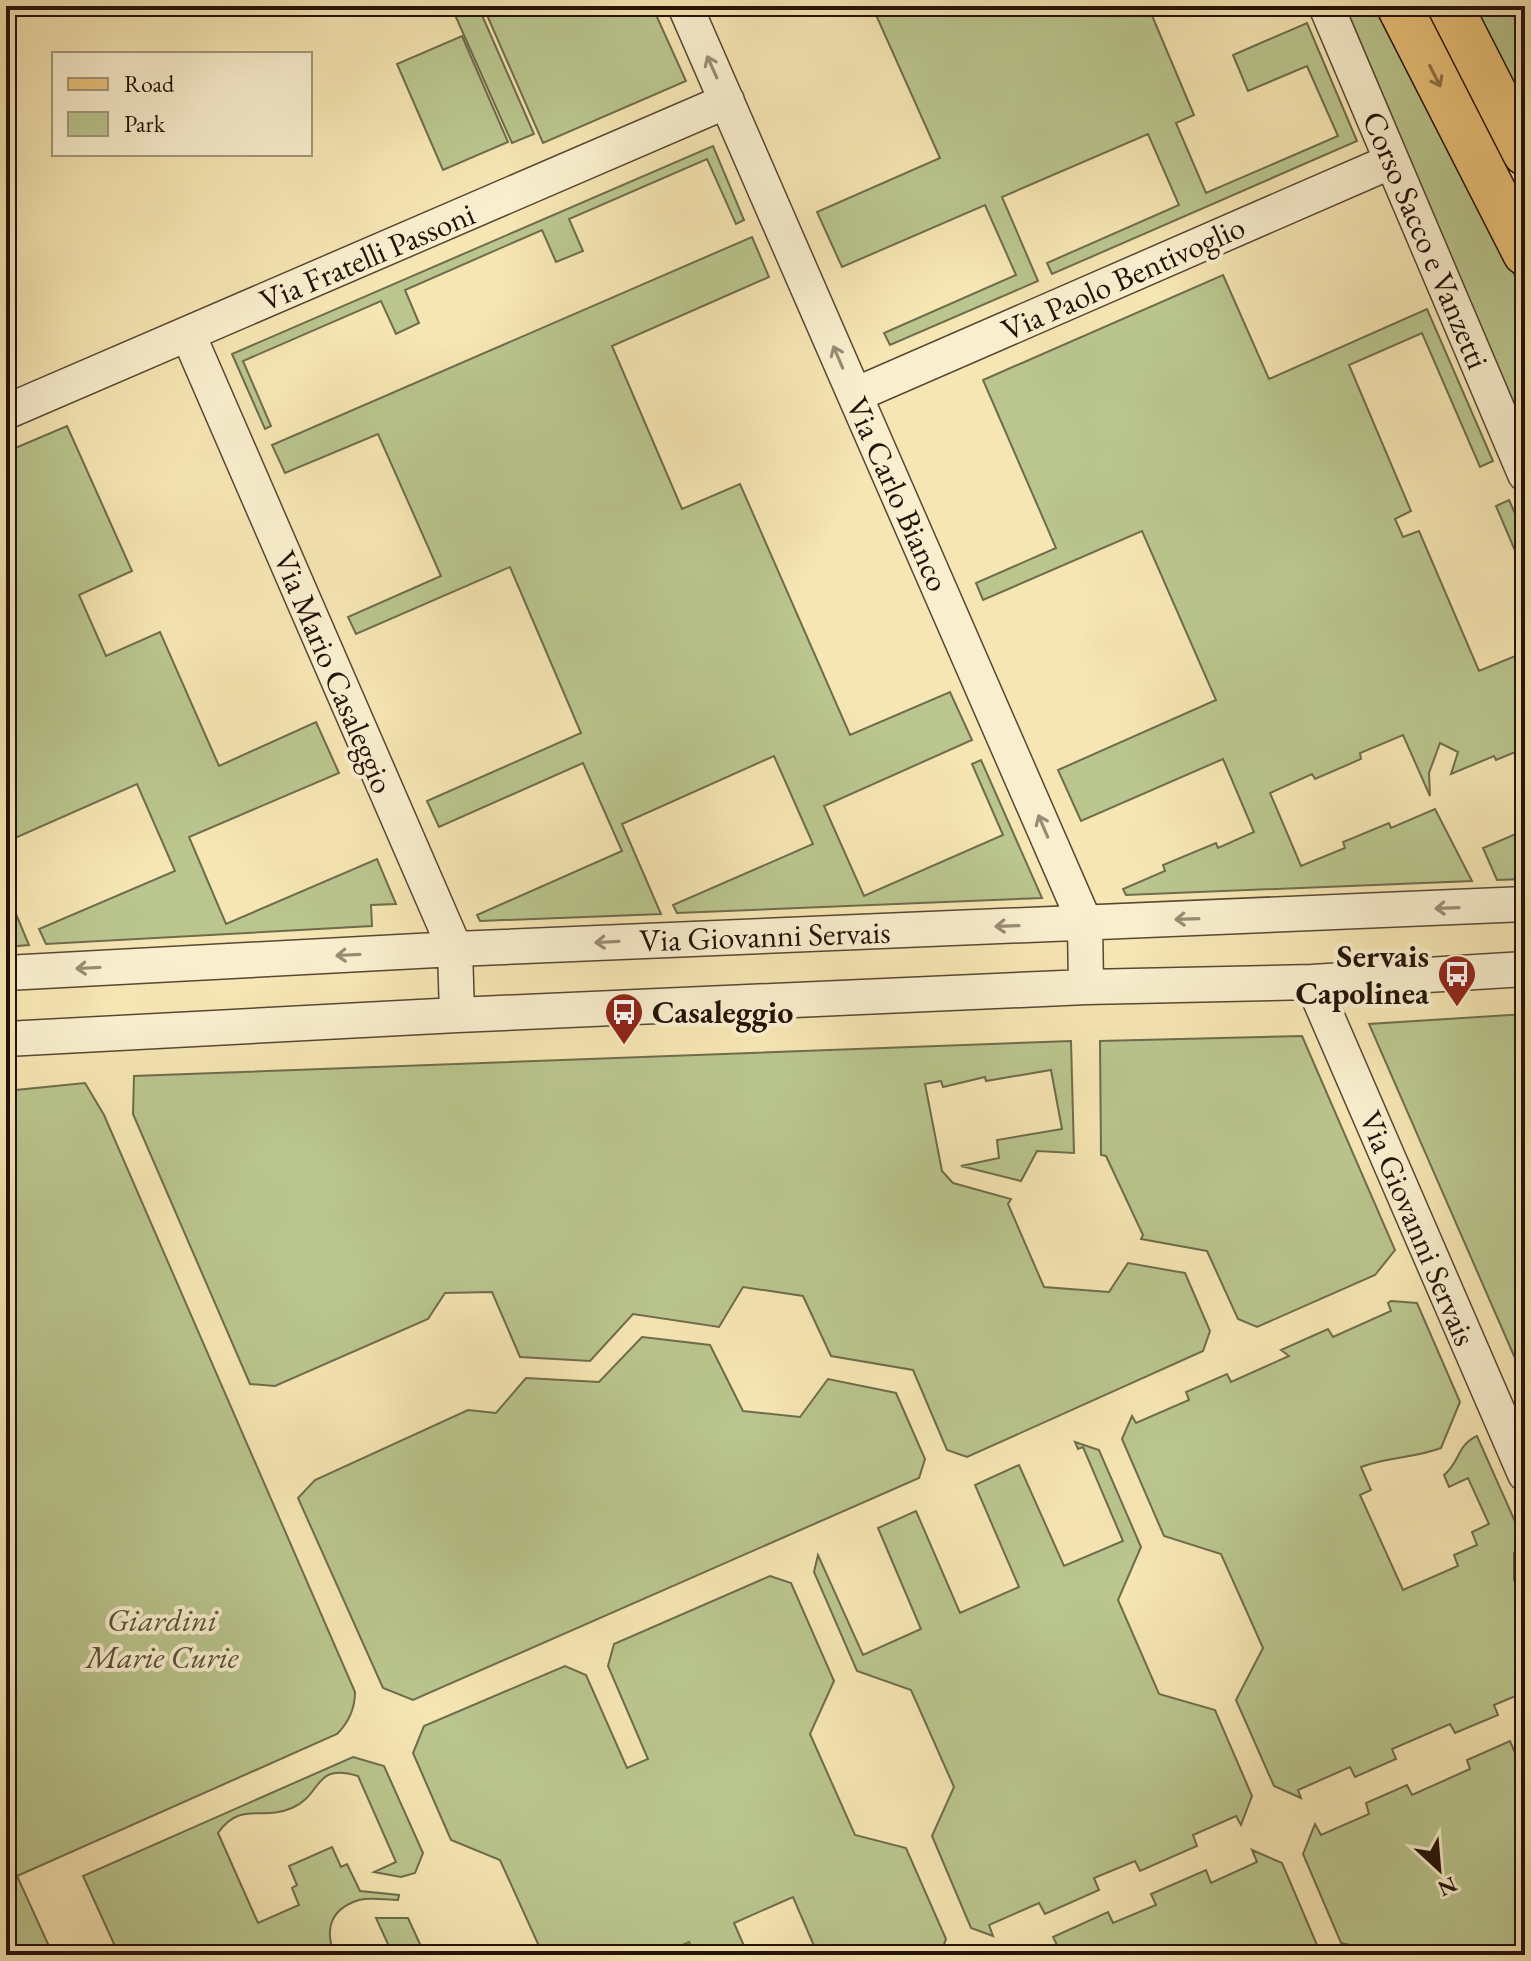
<svg xmlns="http://www.w3.org/2000/svg" width="1531" height="1961" viewBox="0 0 1531 1961" font-family="'EB Garamond',serif">
  <style>
    .green { fill: #bac68e; stroke: #6f6c4c; stroke-width: 2 }
    .lines { fill: none; stroke-linecap: round; stroke-linejoin: round }
    .minor-casing { stroke: #584734; stroke-width: 37 }
    .major-casing { stroke: #241209; stroke-width: 47 }
    .minor { stroke: #f9efce; stroke-width: 34 }
    .major { stroke: #ebc37a; stroke-width: 44 }
    .oneway { stroke: #998c75 }
    .oneway2 { stroke: #917347 }
    .labels { text-anchor: middle; dominant-baseline: central; stroke-width: 8; stroke-linejoin: round; paint-order: stroke }
    .street-label { font-size: 32px; fill: #241209; stroke: #f9efce }
    .poi-label { font-size: 32px; font-weight: bold; fill: #241209; stroke: #f9efce; text-anchor: end }
    .park-label { font-size: 32px; font-style: italic; fill: #585138; stroke: #f9efce }
  </style>
  <rect width="100%" height="100%" fill="#f6e6b3"/>
  <filter id="stains"><feTurbulence type="fractalNoise" baseFrequency=".0025" numOctaves="4"/><feColorMatrix values="0 0 0 0 .2 0 0 0 0 .09 0 0 0 0 .02 0 0 0 .5 -.17"/></filter>
  <radialGradient id="worn" r=".72"><stop offset=".6" stop-color="#630" stop-opacity="0"/><stop offset="1" stop-color="#630" stop-opacity=".3"/></radialGradient>
  <path class="green" d="M451,6H478L534,134L512,143Z
    M483,6H652L686,81L543,143Z
    M872,6H1148L1194,115L1176,123L1206,193L1338,136L1307,66L1248,91L1233,55L1307,23L1357,141L1052,274L1047,263L1179,205L1148,134L1002,197L1038,281L890,345L884,333L1016,275L985,205L842,267L817,212L940,158Z
    M1345,6H1380L1525,296V431Z
    M1474,6H1525V107Z
    M462,36L508,142L443,170L397,64Z
    M713,146L744,220L736,224L707,159L569,219L583,251L556,262L542,230L405,290L419,323L396,334L381,301L243,361L271,426L265,429L232,354Z
    M752,237L769,277L612,346L682,509L740,484L850,735L950,692L972,740L824,806L864,896L1003,835L972,764L981,760L1042,898L677,913L673,905L813,844L774,756L622,824L661,914L480,921L477,915L622,851L583,763L439,827L427,801L581,733L510,567L356,634L348,617L441,576L378,434L285,473L272,445Z
    M1223,275L1269,379L1427,309L1493,461L1480,467L1422,333L1349,365L1411,511L1395,519L1403,537L1419,531L1479,671L1525,652V748L1496,760L1494,756L1451,774L1458,752L1440,743L1429,773L1430,796L1403,735L1360,753L1361,759L1315,779L1312,774L1270,793L1301,866L1345,848L1343,842L1389,823L1391,828L1435,809L1472,881L1126,895L1123,889L1165,871L1163,865L1216,843L1218,848L1254,832L1223,759L1081,821L1058,770L1216,700L1142,531L983,600L976,583L1056,548L983,380Z
    M67,426L132,571L79,595L106,656L160,632L219,766L316,722L339,773L189,837L226,924L377,859L396,904L371,905L372,926L46,944L39,929L175,871L137,784L6,842V452Z
    M1509,500L1525,536V574L1496,506Z
    M1525,830V879L1497,880L1483,848Z
    M6,890L29,945L6,947Z
    M1525,1014V1381L1369,1024Z
    M1302,1036L1395,1250L1375,1275L1257,1327L1238,1319L1207,1251L1141,1239L1143,1235L1106,1156L1101,1155L1100,1041Z
    M1071,1041L1074,1153L1037,1151L1021,1181L961,1166L999,1158L997,1140L1062,1129L1051,1070L986,1081L985,1077L943,1087L941,1081L925,1084L942,1171L953,1183L1011,1199L1008,1204L1044,1287L1109,1292L1128,1263L1185,1273L1210,1331L1203,1351L967,1457L947,1450L913,1370L831,1356L803,1296L743,1287L719,1327L633,1314L590,1361L520,1357L492,1292L445,1293L428,1319L275,1386L250,1384L133,1114L134,1076Z
    M85,1083L104,1115L355,1692C355,1708 348,1723 337,1734L17,1876L53,1955H6V1091Z
    M1391,1301L1417,1303L1460,1402L1441,1448C1415,1458 1387,1457 1361,1467L1371,1490L1360,1495L1403,1590L1458,1566L1454,1555L1477,1545L1472,1532L1489,1524L1468,1478L1449,1487L1444,1475C1460,1462 1457,1445 1477,1436L1525,1544V1549L1514,1553V1580L1525,1582V1692L1494,1705L1498,1715L1455,1733L1450,1724L1392,1749L1396,1759L1355,1777L1350,1767L1298,1790L1301,1798L1274,1786L1236,1700L1263,1648L1221,1554L1164,1536L1122,1439L1132,1416L1136,1423L1189,1400L1186,1392L1227,1374L1231,1382L1289,1356L1281,1350L1328,1329L1333,1337L1391,1311L1388,1303Z
    M642,1337L710,1345L743,1411L800,1417L828,1379L896,1393L925,1459L919,1478L413,1700L383,1688L298,1498L315,1480L468,1410L496,1413L526,1378L599,1382Z
    M1075,1442L1099,1450L1141,1547L1118,1600L1159,1694L1215,1710L1252,1796L1241,1825L1236,1816L1193,1835L1197,1846L1140,1871L1135,1861L1094,1878L1099,1890L1045,1914L1039,1903L989,1925L993,1936L971,1928L932,1836L954,1787L911,1690L857,1671L814,1572L818,1555L863,1655L921,1629L878,1528L916,1511L960,1613L1019,1587L975,1485L1019,1465L1064,1566L1123,1541L1083,1447L1078,1449Z
    M770,1576L791,1583L834,1681L810,1734L855,1835L906,1848L946,1939L940,1955H818L793,1897L734,1923L748,1955H695L689,1942L660,1955H543L500,1860L451,1840L413,1753L424,1726L565,1666L586,1675L627,1768L648,1759L608,1666L614,1644Z
    M1510,1741L1525,1776V1955H1394L1341,1943L1303,1854L1315,1824L1321,1835L1369,1814L1366,1803L1407,1785L1412,1795L1470,1769L1467,1760Z
    M353,1757L384,1766L423,1853L415,1873L401,1877L374,1872L396,1862L358,1776C313,1762 323,1795 292,1808C262,1821 240,1801 218,1833L258,1923L299,1905L292,1888L297,1885L289,1866L332,1847L341,1867L347,1864L360,1891L399,1895L398,1900C386,1900 370,1897 359,1900C330,1909 324,1930 335,1955H119L83,1876Z
    M1252,1850L1282,1863L1320,1952L1317,1955H1045L1059,1949L1053,1937L1108,1912L1113,1923L1156,1905L1151,1894L1206,1870L1211,1883L1257,1862Z
    M376,1918H408L425,1955H393Z"/>
  <g class="lines">
    <g class="minor-casing">
      <path id="minor" d="M685,6L1085,923L1086,987
        M1326,6L1525,474
        M188,334L455,949L457,1015
        M855,395L1392,161
        M6,412L727,101
        M6,973L455,949L1525,904
        M1312,982L1525,1474
        M6,1039L457,1015L1086,987L1312,982L1525,969"/>
    </g>
    <g class="major-casing">
      <path id="major" d="M1399,6L1525,253
        M1450,6L1525,153"/>
    </g>
    <use href="#minor" class="minor"/>
    <use href="#major" class="major"/>
  </g>
  <defs><path id="oneway-shaft" d="M-6 0H5M1.5-3L5.5 0L1.5 3" fill="none" stroke-width="1.6" stroke-linecap="round" stroke-linejoin="round" transform="scale(2)"/></defs>
  <g class="oneway">
    <use href="#oneway-shaft" transform="translate(712 67) rotate(-114)"/>
    <use href="#oneway-shaft" transform="translate(838 357) rotate(-113)"/>
    <use href="#oneway-shaft" transform="translate(1043 826) rotate(-113)"/>
    <use href="#oneway-shaft" transform="translate(1447 908) rotate(178)"/>
    <use href="#oneway-shaft" transform="translate(1187 919) rotate(178)"/>
    <use href="#oneway-shaft" transform="translate(1007 926) rotate(178)"/>
    <use href="#oneway-shaft" transform="translate(607 942) rotate(177)"/>
    <use href="#oneway-shaft" transform="translate(348 955) rotate(177)"/>
    <use href="#oneway-shaft" transform="translate(88 968) rotate(177)"/>
  </g>
  <use class="oneway2" href="#oneway-shaft" transform="translate(1435 76) rotate(63)"/>
  <defs>
    <g id="bus-pin" transform="scale(2)"><path d="M0 17L-7.5 6A9.5 9.5 0 1 1 7.5 6Z" fill="#8f2418" stroke="#f9efce"/><path d="M-5-6H5V4H4V6H2V4H-2V6H-4V4H-5ZM-3.5-4V0h7V-4ZM-3.5 1.2v1.5H-2V1.2ZM2 1.2v1.5H3.5V1.2Z" fill="#fff"/></g>
  </defs>
  <g fill-rule="evenodd">
    <use href="#bus-pin" x="1457" y="974"/>
    <use href="#bus-pin" x="624" y="1012"/>
  </g>
  <g class="labels">
    <g class="street-label">
      <text transform="translate(1426 240) rotate(67)">Corso Sacco e Vanzetti</text>
      <text transform="translate(367 257) rotate(-23)">Via Fratelli Passoni</text>
      <text transform="translate(1123 278) rotate(-24)">Via Paolo Bentivoglio</text>
      <text transform="translate(898 494) rotate(66)">Via Carlo Bianco</text>
      <text transform="translate(334 672) rotate(67)">Via Mario Casaleggio</text>
      <text transform="translate(765 936) rotate(-2)">Via Giovanni Servais</text>
      <text transform="translate(1418 1228) rotate(67)">Via Giovanni Servais</text>
    </g>
    <g class="poi-label">
      <text x="1429" y="956">Servais<tspan x="1429" dy="37">Capolinea</tspan></text>
      <text x="652" y="1012" text-anchor="start">Casaleggio</text>
    </g>
    <g class="park-label">
      <text x="162" y="1620">Giardini<tspan x="162" dy="37">Marie Curie</tspan></text>
    </g>
  </g>
  <rect width="1531" height="1961" fill="none" stroke="#f6e6b3" stroke-width="32"/>
  <rect x="8" y="8" width="1515" height="1945" fill="none" stroke="#241209" stroke-width="4"/>
  <rect x="16" y="16" width="1499" height="1929" fill="none" stroke="#241209" stroke-width="2"/>
  <rect x="52" y="52" width="260" height="104" fill="#f9efce" stroke="#a4977f" stroke-width="2"/>
  <rect x="68" y="78" width="40" height="12" fill="#ebc37a" stroke="#a4977f" stroke-width="2"/>
  <text x="124" y="92" font-size="24" fill="#241209">Road</text>
  <rect x="68" y="112" width="40" height="24" fill="#bac68e" stroke="#a4977f" stroke-width="2"/>
  <text x="124" y="132" font-size="24" fill="#241209">Park</text>
  <g transform="translate(1439 1869) rotate(154)" stroke="#f9efce" stroke-width="6" paint-order="stroke">
  <path d="M0-6L14 30L0 20L-14 30Z" fill="#241209"/>
  <text y="-12" font-size="22" font-weight="bold" text-anchor="middle" fill="#241209">N</text>
  </g>
  <rect width="100%" height="100%" filter="url(#stains)"/>
  <rect width="100%" height="100%" fill="url(#worn)"/>
</svg>
